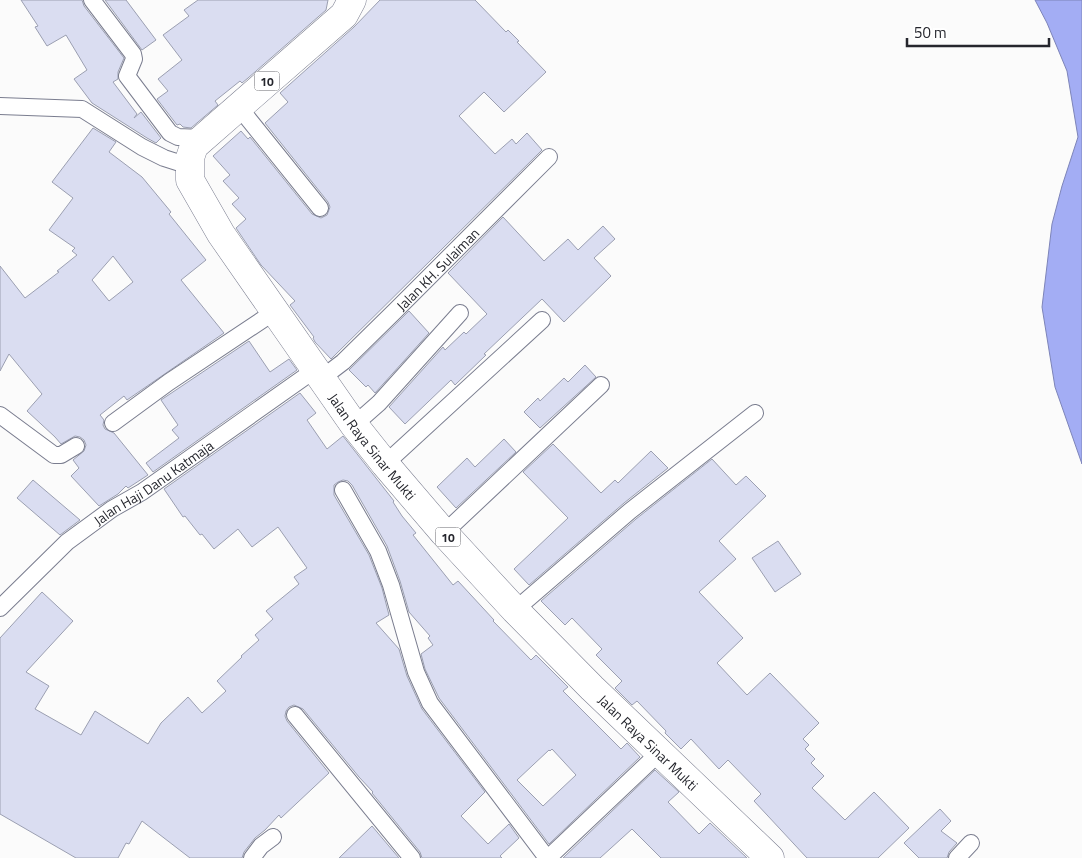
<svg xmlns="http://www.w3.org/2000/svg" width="1082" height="858" viewBox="0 0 1082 858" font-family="'Titillium Web',sans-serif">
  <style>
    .water { fill: #a3adf4; stroke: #7d84b8 }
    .building { fill: #daddf1; stroke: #9b9fb1; fill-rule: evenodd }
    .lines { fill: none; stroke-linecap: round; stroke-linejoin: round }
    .street-casing { stroke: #7a7d8f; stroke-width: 18 }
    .highway-casing { stroke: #7a7d8f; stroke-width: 29 }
    .street { stroke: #fff; stroke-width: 16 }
    .highway { stroke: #fff; stroke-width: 28 }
    .labels { text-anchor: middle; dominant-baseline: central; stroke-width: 4.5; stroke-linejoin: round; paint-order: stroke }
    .shield { fill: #fff; stroke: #66676c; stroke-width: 1 }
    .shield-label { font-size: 12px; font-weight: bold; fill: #25262d }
    .street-label { font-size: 14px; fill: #25262d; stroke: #fff }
  </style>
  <rect width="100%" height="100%" fill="#fbfbfb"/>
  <path class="water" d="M1035,0H1082V464L1055,387L1042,307L1052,224L1062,186L1078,137L1067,71L1047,23Z"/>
  <path class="building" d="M21,0H82L84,6L124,58L118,72V79L113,82L137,114L134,118L141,112L161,138L156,143L147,138L92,103L74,79L87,70L66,35L47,46L35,27L38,26Z
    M105,0H126L156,40L142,50Z
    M198,0H328L326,10L248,78L242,83L240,81L215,101L218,105L191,128L183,127L180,124L177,125L157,99L168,91L158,79L182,60L163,35L189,16L184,10Z
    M380,0H475L506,32L508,30L519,41L517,42L546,72L504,112L484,92L459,116L495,154L512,139L516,144L527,133L542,150L331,359L315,342L313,338L314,337L290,305L295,301L261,265L236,228L246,219L232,204L239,198L223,181L230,175L213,156L241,131L248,139L250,137L312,214L321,218L327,215L330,207L328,202L265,123L288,102L280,93L354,27Z
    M93,128L116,142L109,152L142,177L171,212L169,214L206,260L181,280L224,333L127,400L124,396L100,415L104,420L103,425L105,429L114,433L148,475L128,488L126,486L118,494L99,506L71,476L79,468L73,460L84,451L86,445L84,440L80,437L75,436L61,444L55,437L27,411L42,394L9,354L0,371V266L25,298L59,272L57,271L77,255L72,251L75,248L49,230L73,198L52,182ZM113,256L133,282L109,301L92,280Z
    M503,217L544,261L568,239L578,250L603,226L615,239L594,258L611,276L564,322L542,299L484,354L486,355L455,385L451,380L405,424L389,407L443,347L445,350L464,332L466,334L487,314L448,273Z
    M409,311L429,333L375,393L368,385L366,387L349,370Z
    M249,341L270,372L289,359L297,370L153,472L146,463L179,438L172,430L178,425L161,400Z
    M585,365L596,377L540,428L524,412L538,398L540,401L564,378L568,382Z
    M300,393L316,413L307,420L327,449L343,436L394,501L393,502L402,516L416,533L413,535L453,585L458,581L494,620L493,621L531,660L536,655L568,687L563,691L621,749L627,743L640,757L549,844L439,698L425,669L421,654L433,645L428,638L430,636L409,612L400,581L387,546L352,485L348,481L343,480L338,482L334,485V495L369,555L382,588L389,615L376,623L399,649L407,676L422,709L485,792L461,816L488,844L509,824L519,838L500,856L502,858H422L420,852L372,793L373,792L359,777L303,709L294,705L289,707L286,711L285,716L287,721L329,773L281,818L279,815L265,830L255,838L244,852L242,858H190L142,821L129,844L126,843L118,858H76L0,814V638L42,592L73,621L26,672L49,686L35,709L81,735L95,711L148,744L161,723L188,697L202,713L226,691L217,681L242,657L241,656L259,640L255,635L273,619L266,611L299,584L294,577L307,568L278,527L252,547L238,529L214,549L202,534L200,535L185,516L183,517L164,489ZM552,749L576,775L543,806L517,780L549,750L550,751Z
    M504,439L516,452L456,508L437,487L467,458L475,467Z
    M553,444L601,493L615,480L618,483L651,451L668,468L624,503L529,585L514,569L568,518L523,472Z
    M712,459L736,485L746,476L766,496L719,541L736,559L699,592L743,638L717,663L747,695L770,673L819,723L803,739L809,745L805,749L815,759L811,763L824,776L812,788L845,820L874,792L909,828L878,858H807L754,801L761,794L728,760L719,769L691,739L681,749L665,733L666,731L637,701L632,705L615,688L622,681L596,655L602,649L572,618L565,625L541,601L636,519Z
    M33,480L80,520L60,535L17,498Z
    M778,541L801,574L775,592L752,558Z
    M655,770L679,792L668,802L699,834L710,823L747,858H661L632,829L600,858H563Z
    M940,809L951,821L941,831L957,843L949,852L947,858H919L904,843Z
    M372,826L399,858H339Z"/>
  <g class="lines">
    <g class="street-casing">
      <g id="street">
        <path d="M92,0L133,54L134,59L127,76L170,133L178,137L202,138"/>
        <path d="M0,106L82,109L142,147L164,158L189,166"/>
        <path d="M238,106L320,208"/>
        <path id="s1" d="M322,378L343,362L395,311L549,157"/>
        <path d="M0,415L54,455H61L76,446"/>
        <path d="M113,423L169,382L274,312"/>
        <path d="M354,425L379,403L460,313"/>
        <path d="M385,464L542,320"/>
        <path d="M343,490L378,551L391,585L416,672L430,703L547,858"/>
        <path d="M444,533L601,385"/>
        <path id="s2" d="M0,608L67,542L112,509L142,492L316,369"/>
        <path d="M515,610L630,511L755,413"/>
        <path d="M295,715L412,858"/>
        <path d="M252,858L261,846L273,837"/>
        <path d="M548,858L660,752"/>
        <path d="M957,858L971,843"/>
      </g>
    </g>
    <g class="highway-casing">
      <g id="highway">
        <path id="s3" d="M352,0L344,15L194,146L190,158V180L221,234L354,425L385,464L444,533L515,610L592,688L770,858"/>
      </g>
    </g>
    <use href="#street" class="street"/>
    <use href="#highway" class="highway"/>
  </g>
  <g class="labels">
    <g class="shield">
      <rect x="254.5" y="71.5" width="25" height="19" rx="4"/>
      <rect x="435.5" y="527.5" width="25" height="19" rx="4"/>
    </g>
    <g class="shield-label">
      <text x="267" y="81">10</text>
      <text x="448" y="537">10</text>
    </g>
    <g class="street-label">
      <text stroke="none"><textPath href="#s1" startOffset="159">Jalan KH. Sulaiman</textPath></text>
      <text stroke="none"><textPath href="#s3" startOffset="574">Jalan Raya Sinar Mukti</textPath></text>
      <text stroke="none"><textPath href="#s2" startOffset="199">Jalan Haji Danu Katmaja</textPath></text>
      <text stroke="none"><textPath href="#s3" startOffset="979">Jalan Raya Sinar Mukti</textPath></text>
    </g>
  </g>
  <path d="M907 38v8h142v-8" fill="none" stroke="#25262d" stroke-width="2.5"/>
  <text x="914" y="38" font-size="15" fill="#25262d" stroke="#ffffff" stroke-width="4" paint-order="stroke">50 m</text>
</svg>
